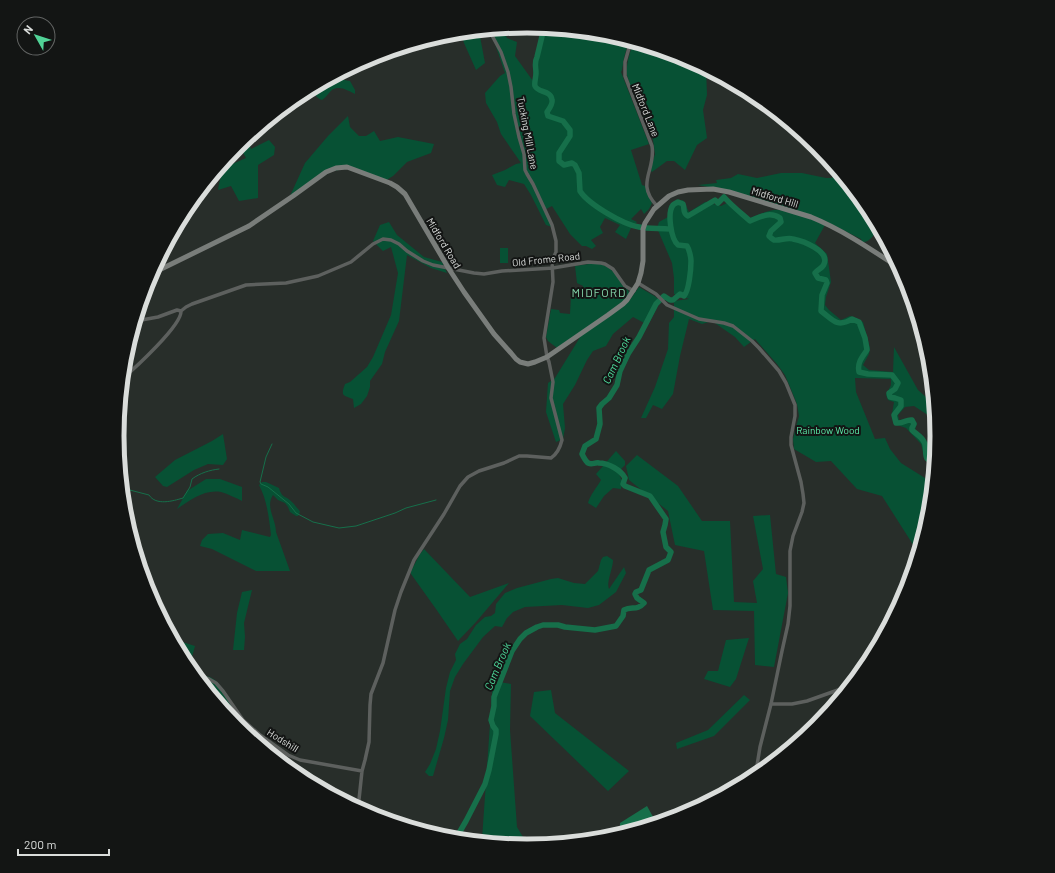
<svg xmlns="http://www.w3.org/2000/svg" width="1055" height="873" viewBox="0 0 1055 873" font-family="Barlow,sans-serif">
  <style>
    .green { fill: #075134 }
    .water { fill: #166f4a }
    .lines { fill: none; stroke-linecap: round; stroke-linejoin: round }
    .stream { stroke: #166f4a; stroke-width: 1 }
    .river { stroke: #166f4a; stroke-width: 5.5 }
    .street { stroke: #5d605e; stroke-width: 3.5 }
    .secondary { stroke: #797d7a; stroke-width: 5 }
    .labels { text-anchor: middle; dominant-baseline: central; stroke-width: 4; stroke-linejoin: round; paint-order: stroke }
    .street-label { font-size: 10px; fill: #dadddb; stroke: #131514 }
    .park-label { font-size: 10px; fill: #5ceba9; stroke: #131514 }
    .water-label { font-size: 11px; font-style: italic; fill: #4fe09f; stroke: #131514 }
    .quarter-label { font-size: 12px; letter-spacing: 1px; fill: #83d3a9; stroke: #131514 }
    .rim { fill: none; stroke: #dadddb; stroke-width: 5 }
  </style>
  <rect width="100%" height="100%" fill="#282e2a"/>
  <path class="green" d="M542,27L608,34L629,40L624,58L622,70L621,72L649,144L631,150L642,185L645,186L652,203L649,209L644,214L641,209L631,219L637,222L631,228L626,239L615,232L620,225L605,218L600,227L603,233L591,240L596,246L592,249L586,246H582L570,234L552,206L544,210L552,227L546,225L531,195L524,184L509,180L505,187L497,185L492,175L505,170L516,164L521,163L501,134L497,122L486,103L485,93L500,76L505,73L493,38L488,30L502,29L507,38L517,42L515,56L533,81L534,62Z
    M479,31L485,63L476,70L464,43L461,33Z
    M633,42L685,57L706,69L707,95L703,110L707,138L697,145L685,170L674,161H667L652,172L650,170L655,154L653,140L629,82L626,72L628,60Z
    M332,78L350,81L355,90V94C348,91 340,85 332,90C328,93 327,97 322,100C315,98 317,93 306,91Z
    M348,116L350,127L359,136H366L374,131L380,141L398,137L434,144L431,153L407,162L393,176L385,181L354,168L332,171L290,196L305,163L328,136Z
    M247,138L251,149L269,140L275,147L274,155L258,165V198L239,201L231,186L218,190C222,167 226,167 246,158L241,149L238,146Z
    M836,168L869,209L879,228C874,234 870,243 862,242L861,239L827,222L736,192L698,185L717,183L716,180L731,178L738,174L757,178L781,173H802L826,178H832Z
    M683,200L689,212L705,202L721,206L727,203L733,205L750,218C758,215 766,211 774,210C784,208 816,221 825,225L815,243L827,254L831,282L826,297L825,305L829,310L841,320L850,316L863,322L870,348L869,354L863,365L869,370L893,372L894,347L918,390L927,398L935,402L937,421L914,406L905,407L898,415L899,420L912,418L917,423L915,430L922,435L928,443V454L931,455L936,453L935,464L932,465L925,459L921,444L906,428L894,424L892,414L894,402L888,400L886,395L891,385V379L855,378L856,392L875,439L885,438L890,449L901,463L933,483L931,511L921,516L926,530L919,554L882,496L857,489L831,461L816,462L794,449L793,439L799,416L797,404L785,375L777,364L755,339L744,347L735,337L712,321L702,324L689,319L680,356L673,394L662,409L653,405L646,418H641L655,387L668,349L669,323L674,317V301L689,299L674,294V278L672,263L657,228L659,222L668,217C670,205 672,204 683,200Z
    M389,222L397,235L424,257L442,262L447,273L431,268L407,255L399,321L385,352L382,364L370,381V387L367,396L361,404L354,408L353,399C344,395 340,397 345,384L350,382L367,367L373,357L391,315L398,273L391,247L383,251L373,241L380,225Z
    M500,248H508V263H500Z
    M589,264C595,264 600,263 605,266C614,270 626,285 630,294L623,303L557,348L548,341L546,337L551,309L559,310L560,313L570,314L571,295L584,297L583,286L577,283L575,266Z
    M639,287L656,297L660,302L656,310L648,325L633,317L613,334L606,346L593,351L587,360L575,385L563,404L565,428L563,439L556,442L546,412L548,383L555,378L582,334L629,301Z
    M223,434L227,459L223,465L208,464L194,470L167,487L163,486L155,477L175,460L212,441Z
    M616,451L625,461V465L618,472L622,481L621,489L613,488L604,496L596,508L588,503C590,495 597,487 601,480L596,474Z
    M637,455L678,486L702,521H730L734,602L757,603L753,581L763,569L753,516L770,515L776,574L786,577L788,593L774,667L755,665L754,611L713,610L704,551L675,545L668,511L629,480L626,466Z
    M206,479H220L242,487V501C236,498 228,494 221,492C205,489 190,500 177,509L187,491Z
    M262,482H266L279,488C282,499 287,496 292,502C295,505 296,507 299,510L300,512L298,516H296L290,512L288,507L285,503L278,500L273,495C265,507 276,519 276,532L290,571H256L212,549L200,546L202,540L208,534L223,533L240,540L242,530L270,537L271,535C269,518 267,500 259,485Z
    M424,549L470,597L509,583L476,622L458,641L436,609L411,574V571L420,554Z
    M607,556L613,560C613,569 606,582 609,589L624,567L626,573L616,592L599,605L588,608L562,605L525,607L513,612L507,618L502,627L495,626L483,637L463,664L455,677L450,691L448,720L444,738L433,776H429L425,772L430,764L436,749L440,731L446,688L450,672L456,660L455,654L460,644L467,639L476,625L485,617L491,616L495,613L496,604L505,593L517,588L551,579L558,578L574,583L585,584L598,571L601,560L603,557Z
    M252,590L244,623L245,637L244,650H233L237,613L242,592Z
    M749,638L736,679L730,687L704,679L708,671H718L726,640Z
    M173,639L195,646L189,668L186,664Z
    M193,673L210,677L215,680L224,690L232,706L230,718Z
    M493,681L511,684L510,730L517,827L523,837L521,846L479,842L482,839Z
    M551,690L555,713L629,771L608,791L530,716L534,692Z
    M744,695L750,700L714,736L677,749L676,743L708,730Z"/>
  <path class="water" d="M647,806L657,824L631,832L620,829V823Z"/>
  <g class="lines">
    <path class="stream" d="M272,444L266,457L260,482L261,484L268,487L289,504L296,513L313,522L339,528L356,526L395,513L406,508L436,500
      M122,488L149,495C156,506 173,501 183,498L190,487L192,479C200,473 210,470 219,469"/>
    <path class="river" d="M544,28L537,57C534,63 536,67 536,73C536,77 534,83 535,86C538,93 551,90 552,100C553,104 549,109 547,112L548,116L563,121L570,130V136L559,153V161L564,165L572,163L575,165L579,173L580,191C588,204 624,225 639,227C649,229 660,228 670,229
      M455,840L466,821L485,784L489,770L496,734V730L493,726L491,720L494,706V697L512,651L520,639L526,633L537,627L543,625H558L565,627L595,630L616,626L623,616L624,610C632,606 637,611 644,603L637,598L635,594L636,592L641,590L649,570L668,560L671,552L666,547L663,532L665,525L666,519L650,496L625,486L623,484L625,478C621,470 608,463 599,463C595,462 590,466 587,462C585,460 583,456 582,454L585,446L596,439L600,424L599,408L602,404L609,398L617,385L620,371L628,354L639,337L656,304L664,296L670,300H673L680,294L684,296C689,291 691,269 691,261C691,257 689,249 687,246L678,245C671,239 667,213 673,205C674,204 676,203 678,202L683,204C685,209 682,213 688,216L715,200L718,203L724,197C732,206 741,213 750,221C760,217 770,211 780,218L781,222L771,231L769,236C770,237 772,239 774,240C780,241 787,237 793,239C803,241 830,251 824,264C823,268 818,269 815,273L818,278L826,280L827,283L822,295L821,311C833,320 837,328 852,319L859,322L865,338L867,350C862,357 857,363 859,372L868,374L892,375L898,383L895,389L889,393L890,397L895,398L901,400V406L894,415L896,423C904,424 906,419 912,420L914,424L912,428V430C916,434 922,437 924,442C928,448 921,465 936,459"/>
    <path class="street" d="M631,41L625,62V76L652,146C656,171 635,183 657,206
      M638,283L656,294L667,305L699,319L724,323L733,326L752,341L759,348L779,371L786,383L795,405V416L791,437V445L801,482L803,494L804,503L802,512L793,536L790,551V606L788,624L782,651L771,704L760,747L755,778
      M181,311L186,307L192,304L246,285L286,283L318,276L351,262L373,244L383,239L391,240L399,244L407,251L423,261L433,265L474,273L484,274L502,271L553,268L588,262L601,263L605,264L613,269L625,286L634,291
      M136,321L158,317L177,310L181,311
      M123,378C135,368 182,325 181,311
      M194,674L209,679L216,683L223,691L243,720L260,735L288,755L300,760L362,771
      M771,704H792L807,701L852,685
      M358,809L362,771L365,760L369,742L370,705L371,694L383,663L395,610L401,592L414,560L444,514L460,486L468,477L479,471L504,463L519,456H527L551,458C557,454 560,448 562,440L551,398L553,382L549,362L547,357L544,338L553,282L552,261L556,252V241L552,225L533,184L527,174L525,170L524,154L519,137L514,114L511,87L508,72L501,52L489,30"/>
    <path class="secondary" d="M151,274L249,226L293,196L326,172L336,168L347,167L390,183L397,187L405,194L449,269L464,292L494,334L511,353L516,359L520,362L528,364L535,362L547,357L608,315L623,304L627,300L638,283L641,273L643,261V229L645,223L654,209L669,196L678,192L688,190L713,189L729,192L811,217C843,230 872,250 901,269"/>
  </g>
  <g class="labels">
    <g class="street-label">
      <text transform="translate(646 110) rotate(68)">Midford Lane</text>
      <text transform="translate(528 133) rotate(79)">Tucking Mill Lane</text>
      <text transform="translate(775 197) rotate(17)">Midford Hill</text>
      <text transform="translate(444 243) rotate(59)">Midford Road</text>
      <text transform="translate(546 259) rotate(-6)">Old Frome Road</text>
      <text transform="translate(283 740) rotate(32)">Hodshill</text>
    </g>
    <g class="park-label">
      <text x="828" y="430">Rainbow Wood</text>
    </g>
    <g class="water-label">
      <text transform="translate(616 360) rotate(-65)">Cam Brook</text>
      <text transform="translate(497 666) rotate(-67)">Cam Brook</text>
    </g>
    <g class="quarter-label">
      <text x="599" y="292">MIDFORD</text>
    </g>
  </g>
  <path d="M0 0H1055V873H0ZM124 436a403 403 0 1 1 806 0a403 403 0 1 1-806 0Z" fill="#131514" fill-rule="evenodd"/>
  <path class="rim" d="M124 436a403 403 0 1 1 806 0a403 403 0 1 1-806 0Z"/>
  <g transform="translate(36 36) rotate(309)"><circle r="19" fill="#131514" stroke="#636564"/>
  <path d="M0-3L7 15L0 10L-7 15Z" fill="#51d397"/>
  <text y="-6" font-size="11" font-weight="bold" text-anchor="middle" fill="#dadddb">N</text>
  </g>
  <path d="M18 849v6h91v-6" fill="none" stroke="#dadddb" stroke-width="2"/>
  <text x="24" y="849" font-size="12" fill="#dadddb" stroke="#131514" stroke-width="3" paint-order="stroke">200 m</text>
</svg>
